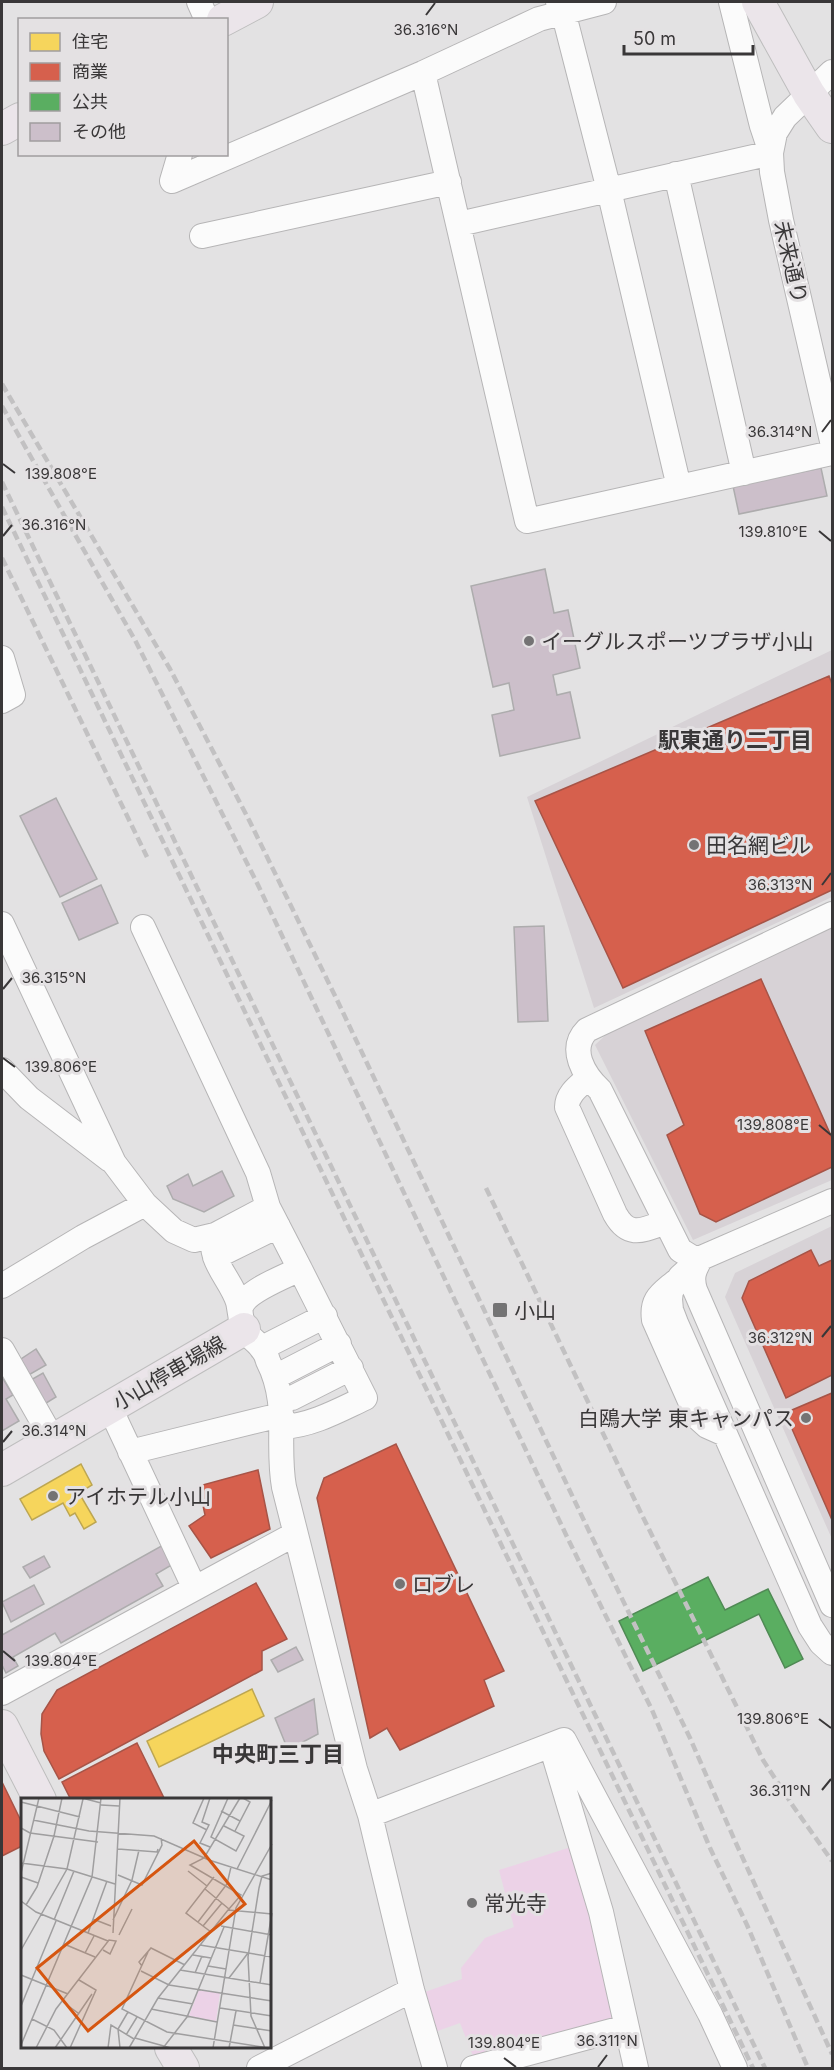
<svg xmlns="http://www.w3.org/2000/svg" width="834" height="2070" viewBox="0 0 834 2070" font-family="Inter,'Noto Sans JP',sans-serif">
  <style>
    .built { fill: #d7d2d6 }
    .green { fill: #ecd2e7 }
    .homes { fill: #f6d55c; stroke: #bda651; stroke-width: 1.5 }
    .shops { fill: #d6604d; stroke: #a75447; stroke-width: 1.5 }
    .public { fill: #5aae61; stroke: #508a55; stroke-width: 1.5 }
    .building { fill: #ccbfca; stroke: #adacad; stroke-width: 1.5 }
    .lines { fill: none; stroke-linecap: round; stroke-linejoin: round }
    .minor-casing { stroke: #b6b5b6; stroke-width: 26 }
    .major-casing { stroke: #bebebe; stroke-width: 34 }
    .minor { stroke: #fbfbfb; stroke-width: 24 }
    .major { stroke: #ebe5ea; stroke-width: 32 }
    .rail { stroke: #c2c1c2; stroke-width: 4.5; stroke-dasharray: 9 4.5; stroke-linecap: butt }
    .ticks { fill: none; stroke: #393738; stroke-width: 2 }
    .poi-dot { fill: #747374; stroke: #e4e1e3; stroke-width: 2 }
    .labels { text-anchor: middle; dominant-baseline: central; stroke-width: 6; stroke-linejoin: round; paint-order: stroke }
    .street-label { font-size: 21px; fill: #393738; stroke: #e4e1e3 }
    .poi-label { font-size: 21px; fill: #393738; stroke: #e4e1e3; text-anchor: start }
    .neighbourhood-label { font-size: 22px; font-weight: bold; fill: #393738; stroke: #e4e1e3 }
    .inset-road { fill: none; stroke: #9f9e9f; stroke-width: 1.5 }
    .view { fill: #d65610; fill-opacity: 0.15; stroke: #d65610; stroke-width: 3 }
    .inset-edge { fill: none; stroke: #393738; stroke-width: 3 }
    .ticks-label { font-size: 15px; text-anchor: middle; fill: #393738; stroke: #e4e1e3; stroke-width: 6; stroke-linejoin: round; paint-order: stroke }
  </style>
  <rect width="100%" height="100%" fill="#e3e2e3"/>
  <path class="built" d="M832,650V897L594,1008L527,797Z
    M832,928V1180L693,1240L595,1045L613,1028Z
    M832,1226V1539L725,1297L735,1273Z"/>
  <path class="green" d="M571,1847L616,2018L475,2061L460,2023L432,2033L422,1993L462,1979L461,1968L485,1938L514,1927L499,1870Z"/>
  <path class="homes" d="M81,1464L92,1485L79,1493L96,1522L84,1529L75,1513L70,1516L63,1503L32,1520L20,1499Z
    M252,1689L264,1716L159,1767L147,1741Z"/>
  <path class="shops" d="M829,676L832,684V890L623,988L535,801Z
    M761,979L832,1138V1167L716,1222L700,1214L667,1135L684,1125L645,1031Z
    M811,1250L819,1266L832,1260V1375L786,1398L742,1298L749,1281Z
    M832,1393V1520L785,1413Z
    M396,1444L504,1671L484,1680L494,1706L400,1750L387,1728L370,1738L317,1498L324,1478Z
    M258,1470L270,1529L211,1558L189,1526L205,1515L199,1486Z
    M256,1583L287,1639L262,1651V1670L59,1779L44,1751L41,1734L42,1714L57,1690Z
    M137,1743L165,1800H71L62,1782Z
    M2,1782L22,1823V1846L2,1856Z"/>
  <path class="public" d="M708,1577L725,1610L768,1589L803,1659L785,1668L759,1614L643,1671L619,1621Z"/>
  <path class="building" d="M821,468L827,496L739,514L733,486Z
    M545,569L554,613L568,610L580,668L553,675L557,695L570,692L580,738L500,756L492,715L514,710L509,683L493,687L471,586Z
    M56,798L97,879L60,897L20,816Z
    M101,885L118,923L79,940L62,903Z
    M544,926L548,1021L518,1022L514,927Z
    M222,1171L234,1196L204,1212L173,1199L167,1186L188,1174L193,1186Z
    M36,1349L46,1365L27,1376L18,1361Z
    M43,1373L56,1397L43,1405L29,1381Z
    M2,1377L13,1395L6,1399L19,1421L2,1431Z
    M165,1544L175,1563L156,1574L163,1586L61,1643L55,1633L13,1657L18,1666L6,1673L2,1665V1635Z
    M44,1556L50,1567L30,1578L23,1567Z
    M34,1585L44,1604L11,1622L2,1602Z
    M296,1647L303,1660L278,1672L271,1660Z
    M314,1699L318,1734L288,1750L275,1718Z"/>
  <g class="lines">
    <g class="minor-casing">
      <path id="minor" d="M199,2L207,20
        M558,2L563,11L609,190L679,487
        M832,72L785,117L775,133L771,153L772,172L781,220L832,441
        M423,73L527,521L832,453
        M180,154L172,181L423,73L539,19L604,2
        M676,174L744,473
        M459,224L771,153L762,126L731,2
        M202,236L449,182
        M2,658L13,695L2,701
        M2,924L114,1163L145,1204L174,1231L194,1240L215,1235
        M143,927L258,1173L268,1207
        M2,1070L29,1098L110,1160
        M588,1078C579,1086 567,1094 567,1107L615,1214C629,1239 643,1230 665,1222
        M832,1201L701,1258L680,1277L671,1291L670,1299L671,1310L676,1323L810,1626L821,1643L832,1653
        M215,1257L278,1226
        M701,1258H693L680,1250L600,1090C584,1075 568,1049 587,1030L832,914
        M701,1258C694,1270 691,1277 695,1290L832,1605
        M300,1269L268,1207L215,1235C206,1259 231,1279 238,1302C240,1310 240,1321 244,1329C247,1336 257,1341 262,1349C265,1352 267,1357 268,1361C290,1404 276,1443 284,1487L355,1769L370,1815L412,1990L435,2068
        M675,1282C661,1294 651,1299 654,1320L697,1417L707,1426L725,1434
        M2,1286L83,1237L145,1204
        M242,1321C241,1316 240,1311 241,1307C246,1291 286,1276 300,1269L365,1398C339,1410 313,1425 283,1427
        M262,1348L325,1316
        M2,1350L53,1440
        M275,1377L339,1344
        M280,1400L292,1398L351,1368
        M110,1408L194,1587
        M130,1452L268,1418L282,1417
        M2,1693L295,1534
        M551,1745L601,1912L636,2068
        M370,1815L564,1740L710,2014L735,2068
        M259,2068L412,1990
        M473,2068L626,2027"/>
    </g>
    <g class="major-casing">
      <path id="major" d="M758,2L809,94L832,127
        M223,20L257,2
        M2,129L20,119
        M2,1470L244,1329
        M2,1726L40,1800
        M171,2048L183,2068"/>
    </g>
    <use href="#minor" class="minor"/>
    <use href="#major" class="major"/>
    <path class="rail" d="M2,384L170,669L249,820L338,1002L588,1529L690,1738L735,1841L832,2054
      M2,406L135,640L258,885L569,1541L652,1710L710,1848L747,1925L808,2068
      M2,482L765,2068
      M2,507L753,2068
      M2,558L147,857
      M486,1188L640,1511L763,1760L793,1806L832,1861"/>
  </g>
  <path class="ticks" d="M426,15L435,3M822,432L831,420M3,464L15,473M819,531L831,541M3,536L12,525M822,885L831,873M3,989L12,978M3,1058L15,1067M819,1125L831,1135M822,1337L831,1326M3,1442L12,1431M3,1651L15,1661M819,1719L831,1728M822,1790L831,1779M504,2058L516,2067M598,2067L607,2055"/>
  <g class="poi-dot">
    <circle cx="529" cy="641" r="6"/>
    <circle cx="694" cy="845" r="6"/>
    <rect x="492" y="1302" width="16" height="16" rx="3"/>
    <circle cx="806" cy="1418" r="6"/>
    <circle cx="53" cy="1496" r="6"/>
    <circle cx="400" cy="1584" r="6"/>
    <circle cx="472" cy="1903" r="6"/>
  </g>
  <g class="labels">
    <g class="street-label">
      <text transform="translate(791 262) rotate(77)">未来通り</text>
      <text transform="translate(169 1373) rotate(-30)">小山停車場線</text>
    </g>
    <g class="poi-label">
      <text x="541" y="641">イーグルスポーツプラザ小山</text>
      <text x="706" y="845">田名網ビル</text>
      <text x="514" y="1310">小山</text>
      <text x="794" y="1418" text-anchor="end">白鴎大学 東キャンパス</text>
      <text x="65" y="1496">アイホテル小山</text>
      <text x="412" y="1584">ロブレ</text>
      <text x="484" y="1903">常光寺</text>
    </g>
    <g class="neighbourhood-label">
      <text x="735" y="740">駅東通り二丁目</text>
      <text x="278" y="1754">中央町三丁目</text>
    </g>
  </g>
  <g transform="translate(21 1798)">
    <rect width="250" height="250" fill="#e3e2e3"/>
    <path d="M178,192L199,195L195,223L168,218Z" fill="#ecd2e7"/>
    <path class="inset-road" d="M61,0L80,5M183,0L172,25L186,32M189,0L181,24L188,27L179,45L189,49M0,4L59,19M80,7L98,8M200,13L219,23M12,22L68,33L133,38L188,62L251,82M203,28L223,38L215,53L190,39L207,0M0,30L9,35L77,44M214,33L229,4L222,0M97,51L136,54L137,51M0,65L46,71L94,86M216,71L251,2M167,73L186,88M0,75L18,0M97,77L121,87L141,47L140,40M0,79L17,85M184,91L208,111L220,97L169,67L183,60L219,0M0,103L15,114L87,143M5,107L16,89L33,38L41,0M72,121L90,128M33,122L53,73M92,122L111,82L118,52M177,124L206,86L210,69M182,128L201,105M200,128L251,137M190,134L165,115L193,79M67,135L86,83M92,135L99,0M98,137L111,111M43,146L74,159M179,147L251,159M0,152L46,71L62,1M127,154L101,211L146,234L248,250M64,155L73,138M172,157L190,160M121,168L118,164L130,150L164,167M187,168L205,171M159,172L251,187M120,173L148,187L251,203M174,175L181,158M0,177L47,196M208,180L227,155M239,185L251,115M137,200L172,206M42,204L57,215M0,208L35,123M199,210L251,218M130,211L196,224M11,221L33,232L46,250M212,227L251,233M105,237L116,219M114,240L150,250M0,247L71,79L80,0M15,250L35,211L88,142L95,143L89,156L82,152M34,250L71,196M49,250L75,192L58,182M87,250L90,227L113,241M99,250L97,231L107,214M108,250L137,200L207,112L251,116M142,250L166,219L203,129M192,250L215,110L251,46M208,250L215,213M244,250L230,218L227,159L238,90L241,78L251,75"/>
    <path class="view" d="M173,43L224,106L67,233L16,170Z"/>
    <rect width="250" height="250" class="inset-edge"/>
  </g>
  <g class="ticks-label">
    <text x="426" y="35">36.316°N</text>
    <text x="780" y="437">36.314°N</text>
    <text x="61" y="479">139.808°E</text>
    <text x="54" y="530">36.316°N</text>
    <text x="773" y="537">139.810°E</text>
    <text x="780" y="890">36.313°N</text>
    <text x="54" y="983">36.315°N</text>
    <text x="61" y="1072">139.806°E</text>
    <text x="773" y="1130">139.808°E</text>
    <text x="780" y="1343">36.312°N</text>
    <text x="54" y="1436">36.314°N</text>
    <text x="61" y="1666">139.804°E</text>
    <text x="773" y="1724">139.806°E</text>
    <text x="780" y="1796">36.311°N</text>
    <text x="607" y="2046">36.311°N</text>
    <text x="504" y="2048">139.804°E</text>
  </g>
  <rect width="834" height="2070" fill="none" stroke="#393738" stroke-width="6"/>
  <rect x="18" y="18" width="210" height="138" fill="#e4e1e3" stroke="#a09d9f" stroke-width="1.5"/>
  <rect x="30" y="33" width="30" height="18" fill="#f6d55c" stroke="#a09d9f" stroke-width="1.5"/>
  <text x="72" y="48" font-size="18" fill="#393738">住宅</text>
  <rect x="30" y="63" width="30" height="18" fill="#d6604d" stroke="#a09d9f" stroke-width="1.5"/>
  <text x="72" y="78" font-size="18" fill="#393738">商業</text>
  <rect x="30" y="93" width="30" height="18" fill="#5aae61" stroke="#a09d9f" stroke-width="1.5"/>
  <text x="72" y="108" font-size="18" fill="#393738">公共</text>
  <rect x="30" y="123" width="30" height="18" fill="#ccbfca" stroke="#a09d9f" stroke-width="1.5"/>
  <text x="72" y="138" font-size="18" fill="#393738">その他</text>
  <path d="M624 45v9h129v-9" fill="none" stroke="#393738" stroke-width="3"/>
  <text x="633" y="45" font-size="18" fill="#393738" stroke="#e4e1e3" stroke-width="4.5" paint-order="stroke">50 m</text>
</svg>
